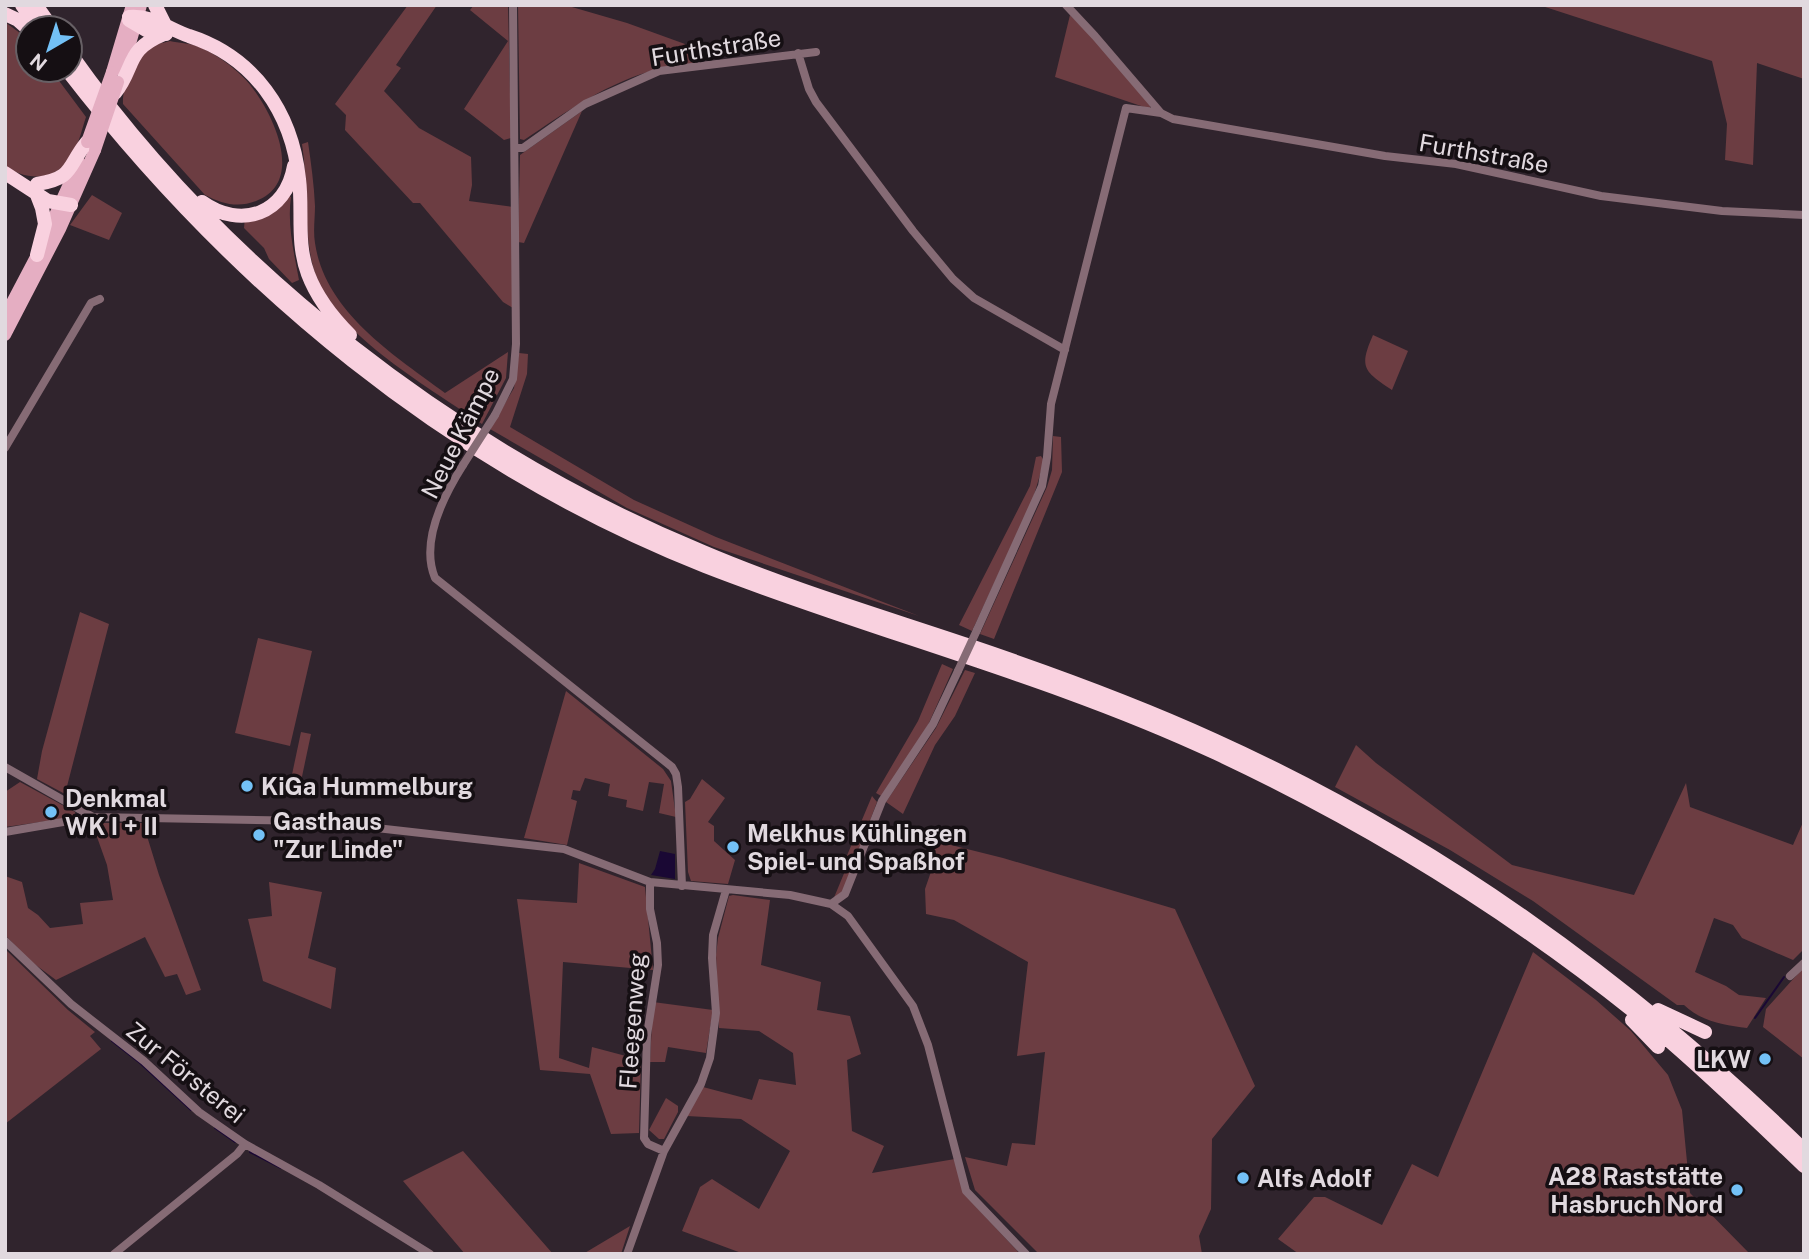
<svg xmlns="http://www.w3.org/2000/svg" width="1809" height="1259" viewBox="0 0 1809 1259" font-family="'Public Sans',sans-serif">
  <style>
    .green { fill: #6c3d42 }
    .water { fill: #1a0834 }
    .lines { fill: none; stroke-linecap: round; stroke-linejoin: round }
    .stream { stroke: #1a0834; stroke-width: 2 }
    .street { stroke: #866b75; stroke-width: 8 }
    .primary { stroke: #e5aec2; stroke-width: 12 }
    .highway { stroke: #f9d1df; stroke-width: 14 }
    .street-bridge { stroke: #866b75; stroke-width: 8 }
    .primary-bridge { stroke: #e5aec2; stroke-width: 12 }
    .poi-dot { fill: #73c1f6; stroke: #150f13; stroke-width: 2.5 }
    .labels { text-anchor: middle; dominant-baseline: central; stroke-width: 7; stroke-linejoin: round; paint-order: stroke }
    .street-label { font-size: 24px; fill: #e1d9df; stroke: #150f13 }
    .poi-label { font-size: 24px; font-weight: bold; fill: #e1d9df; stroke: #150f13; text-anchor: start }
  </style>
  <rect width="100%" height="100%" fill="#30242d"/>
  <path class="green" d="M408,5H437L396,65L401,68L384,91L419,128L471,157L472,185L469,201L513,207V308L503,302L420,203H413L345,130L346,115L335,104Z
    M474,5H508L511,138L504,140L464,109L508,41L470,10Z
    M518,5H565L627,23L685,44L697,64C685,65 671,66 659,69C609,81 566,112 524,140L520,139Z
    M1539,5H1804V79L1757,63L1753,165L1725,160L1727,124L1712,61Z
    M1070,15L1100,44L1150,103V109L1055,77Z
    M5,22L28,39V70H51L86,117C82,129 79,143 73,154C58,181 28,182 5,166Z
    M170,41C179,43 189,43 197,46C213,52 234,67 245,79C271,107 308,182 256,201C238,208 222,204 205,195L123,104C122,86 134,59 149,48C154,44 163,43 170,41Z
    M582,111L524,243L518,242L520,155Z
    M308,142C311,163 314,184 315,206C315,218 313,231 315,243C325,312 394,355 445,393L508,352L506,378L482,424C433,390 336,335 316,277C302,235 309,187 302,144Z
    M92,195L122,213L109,240L70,225Z
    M287,195L291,197C287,224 294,253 299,280L292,283L269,259L264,248L244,228L245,217Z
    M1373,335L1408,351L1392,390C1363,371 1359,367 1373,335Z
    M519,353L528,354L527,374L510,427L634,500L716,537L919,616L714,547L627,508L490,429L514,388Z
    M1053,436L1061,437L1062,472L994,639L980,634L1047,487L1052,470Z
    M1041,456L1044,461L1032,502L972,631L959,625L1030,486L1036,457Z
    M80,612L109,624L65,794L37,779L42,751Z
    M258,638L312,651L290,746L235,733Z
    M942,664L953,669L928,725L883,797L876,793L918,721Z
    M965,670L975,673L955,716L935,745L903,814L886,802L936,728Z
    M566,691L663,769L671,781L676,817L659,813L664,784L649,782L643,811L626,807L627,800L608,796L610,784L585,778L580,791L573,790L571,799L577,801L567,845L524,838Z
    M301,732L311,734L300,786L290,784Z
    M1356,745L1376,763L1512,865L1634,895L1686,783L1690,807L1793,845L1804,820V949L1793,960L1742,938L1733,925L1714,918L1695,972L1726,986L1739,995L1766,998L1747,1028C1724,1025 1702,1022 1684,1005H1677L1533,901L1450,850L1335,787Z
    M702,779L725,798L708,822L714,826V841L735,860L728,884L691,881L688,872L685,802L690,799Z
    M20,782L75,812L76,817L5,827V792Z
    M872,796L877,802L843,892L833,900L845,871L843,865Z
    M92,823H143L159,875L201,990L186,995L177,974L165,977L145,937L56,980L29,960L5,935V876L22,882L28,908L38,915L50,928L83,924L80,903L113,900L107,865Z
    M935,841L1003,858L1175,909L1255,1086L1212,1139L1211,1209L1199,1236L1202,1254H1039L975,1190L965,1157L1007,1166L1012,1143L1035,1145L1045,1052L1017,1056L1028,962L954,920L926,914L925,889L934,863L931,848Z
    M579,863L645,887L653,970L563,962L559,1058L589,1068L592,1047L641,1060L639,1133L611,1134L590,1074L540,1070L517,899L577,903Z
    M269,882L322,892L308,958L336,968L331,1009L263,981L248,919L272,916Z
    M733,895L770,900L761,965L821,982L817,1010L850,1016L861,1054L847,1060L852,1131L884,1146L872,1173L955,1159L967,1197L1020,1254H744L682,1231L700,1187L712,1179L759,1209L790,1151L741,1119L687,1116L703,1087L752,1100L759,1079L796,1085L793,1053L759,1031L719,1028L716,955L718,938L729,896Z
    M5,949L68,1010L95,1032L90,1036L101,1049L5,1124Z
    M1533,952L1596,1000L1631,1031L1668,1075L1682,1110L1690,1193L1750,1254H1299L1278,1239L1314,1197H1325L1382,1225L1412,1164L1438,1177Z
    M1804,967V1059L1763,1027L1766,1009Z
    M653,1002L713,1010L706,1053L668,1047L665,1062H650Z
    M666,1098L678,1106V1112L664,1139H659L649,1130Z
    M463,1151L553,1254H465L403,1181Z
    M630,1226L621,1254H583Z"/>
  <path class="water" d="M660,851L675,854V879L651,875L655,869Z"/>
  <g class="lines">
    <path class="stream" d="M1755,1018L1784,977
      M112,1041L140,1063L191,1110
      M215,1128L235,1142
      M250,1152L281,1168"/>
    <path class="street" d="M1066,5L1095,36L1161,113L1173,119L1385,156L1456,164L1601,196L1722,211L1804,215
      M798,53L809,89L816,102L913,231L953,279L974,298L1065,350
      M515,148H523L585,104L659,71L816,52
      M495,415L513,379L516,344L513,5
      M5,448L91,303L100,299
      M463,465C444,495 420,542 435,578L672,767L676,774L678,787L682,886
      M977,630L1042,486L1047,457L1051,404L1126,108L1161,113
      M5,767L93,817L314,821L564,849L650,882L790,895L831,904L848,916L913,1006L928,1045L966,1191L1026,1254
      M5,832L92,817
      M650,882V909L657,943L658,965L647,1035L644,1138L648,1144L664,1151
      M831,904L845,894L882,801L933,724L958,671
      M5,941L71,1004L144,1061L199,1112L245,1144L319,1185L430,1254
      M1790,976L1804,963
      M114,1254L237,1154L245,1144
      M627,1254L664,1151L701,1084L710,1058L716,1013L712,958L713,935L726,890"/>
    <path class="primary" d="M112,72L132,5
      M122,72L141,5
      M5,316L37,255L79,162
      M5,335L60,229L95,150"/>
    <path class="highway" d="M22,5L38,28
      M36,5L52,28
      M155,5L165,25
      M5,14L18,20L28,29
      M129,17C152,15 169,29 189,36C254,57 292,112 299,179C303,211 296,242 308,274C317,298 332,317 350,335
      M129,20L146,30L166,34
      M70,53C224,271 458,451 703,552C790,589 881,616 970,646C1053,674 1135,704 1214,740C1437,841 1629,980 1804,1150
      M67,70C233,285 450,465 705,566C874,632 1051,676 1216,753C1374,827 1523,920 1658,1031C1709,1074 1756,1120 1804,1166
      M115,93C136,66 125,50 164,34
      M5,173L48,201L71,205
      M37,184C75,178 67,166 87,142
      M37,195L42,208L45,224L37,255
      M202,202C241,230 286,214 294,166
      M1658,1010L1705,1032
      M1632,1020L1658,1047"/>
    <path class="street-bridge" d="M463,465L495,415
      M958,671L977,630"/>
    <path class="primary-bridge" d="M87,142L112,72
      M95,150L118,82"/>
  </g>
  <g class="poi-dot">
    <circle cx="247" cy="786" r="7"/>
    <circle cx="51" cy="812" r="7"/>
    <circle cx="259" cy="835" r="7"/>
    <circle cx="733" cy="847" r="7"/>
    <circle cx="1765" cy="1059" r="7"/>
    <circle cx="1243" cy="1178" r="7"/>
    <circle cx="1737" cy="1190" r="7"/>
  </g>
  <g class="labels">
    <g class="street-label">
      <text transform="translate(716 47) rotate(-9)">Furthstraße</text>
      <text transform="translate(1484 153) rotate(10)">Furthstraße</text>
      <text transform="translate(460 433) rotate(-63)">Neue Kämpe</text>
      <text transform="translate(632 1021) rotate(-86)">Fleegenweg</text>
      <text transform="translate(186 1072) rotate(39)">Zur Försterei</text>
    </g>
    <g class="poi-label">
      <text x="261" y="786">KiGa Hummelburg</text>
      <text x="65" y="798">Denkmal<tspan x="65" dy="28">WK I + II</tspan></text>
      <text x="273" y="821">Gasthaus<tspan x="273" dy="28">"Zur Linde"</tspan></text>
      <text x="747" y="833">Melkhus Kühlingen<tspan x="747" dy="28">Spiel- und Spaßhof</tspan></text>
      <text x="1751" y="1059" text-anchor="end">LKW</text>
      <text x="1723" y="1176" text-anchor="end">A28 Raststätte<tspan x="1723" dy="28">Hasbruch Nord</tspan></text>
      <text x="1257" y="1178">Alfs Adolf</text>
    </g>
  </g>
  <rect width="1809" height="1259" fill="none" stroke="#e1d9df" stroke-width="14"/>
  <g transform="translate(49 49) rotate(219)"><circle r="33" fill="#150f13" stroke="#676065" stroke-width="2"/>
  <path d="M0-5L12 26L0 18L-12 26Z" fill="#73c1f6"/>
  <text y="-10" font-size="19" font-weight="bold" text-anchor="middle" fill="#e1d9df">N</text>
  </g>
</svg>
